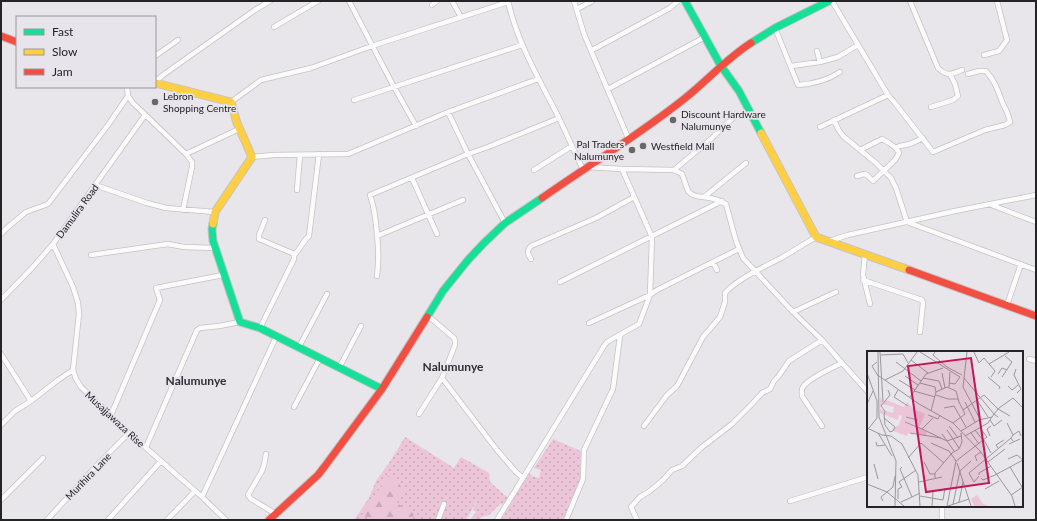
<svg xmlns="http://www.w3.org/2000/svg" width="1037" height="521" viewBox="0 0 1037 521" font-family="Lato,sans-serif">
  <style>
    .grass { fill: url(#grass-dots) }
    .forest { fill: url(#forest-firs) }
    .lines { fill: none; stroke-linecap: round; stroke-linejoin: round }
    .street-casing { stroke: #c4c3c5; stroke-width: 6 }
    .fast-casing { stroke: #c4c3c5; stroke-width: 9 }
    .slow-casing { stroke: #c4c3c5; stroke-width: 9 }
    .jam-casing { stroke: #c4c3c5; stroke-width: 9 }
    .street { stroke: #fcfbfc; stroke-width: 4.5 }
    .fast { stroke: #16e098; stroke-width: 7 }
    .slow { stroke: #ffcf43; stroke-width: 7 }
    .jam { stroke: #f24e42; stroke-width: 7 }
    .poi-dot { fill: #69676b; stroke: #e7e5eb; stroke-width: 1.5 }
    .labels { text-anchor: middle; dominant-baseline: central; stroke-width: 3.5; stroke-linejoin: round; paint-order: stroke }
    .poi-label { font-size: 10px; fill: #242326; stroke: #e7e5eb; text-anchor: start }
    .street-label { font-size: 10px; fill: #242326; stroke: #e7e5eb }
    .quarter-label { font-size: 12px; font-weight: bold; fill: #312f34; stroke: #e7e5eb }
    .inset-road { fill: none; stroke: #9a989c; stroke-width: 1 }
    .view { fill: #c2185b; fill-opacity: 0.15; stroke: #c2185b; stroke-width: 2 }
    .inset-edge { fill: none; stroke: #242326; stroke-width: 2 }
  </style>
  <defs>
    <pattern id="grass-dots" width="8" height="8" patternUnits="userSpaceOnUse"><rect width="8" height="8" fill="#ecc5d8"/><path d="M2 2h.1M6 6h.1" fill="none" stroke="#caa9b9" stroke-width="1.8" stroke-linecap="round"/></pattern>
    <pattern id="forest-firs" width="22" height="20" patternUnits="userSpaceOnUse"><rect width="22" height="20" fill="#ecc5d8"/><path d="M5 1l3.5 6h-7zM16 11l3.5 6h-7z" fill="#caa9b9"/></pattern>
  </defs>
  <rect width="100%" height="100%" fill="#e8e6ea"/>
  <path class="grass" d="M405,437L454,468L461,457L489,473L490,482L509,499L507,502L499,505L489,515L481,517L480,520H470L476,512L473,510L478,499L466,520H354L369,498L376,481L391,460Z
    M553,439L581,451L580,479L563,520H501L529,473L532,476L539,478L541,470L534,468Z"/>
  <path class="forest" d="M388,476L397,481L404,491L397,503L414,514L411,520H373L362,515Z"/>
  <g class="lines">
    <g class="street-casing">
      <path id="street" d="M349,1L394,87L416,126
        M452,1L461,17
        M508,1C517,42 539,79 558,116C567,134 574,152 583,169
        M574,1L584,34L629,140
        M832,1L888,95L895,103L933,152L985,130L1005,125L1010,122C1009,115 1006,110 1003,104C998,91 995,81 986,71H979L968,74
        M910,1L938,68C947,77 952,74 962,70
        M432,5L437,1
        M577,9L592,1
        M274,27L318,1
        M775,28L798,85C813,84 828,80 840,72
        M591,50L596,48L670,8L678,1
        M817,51L820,62
        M984,55L999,51L1007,40L997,1
        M155,56L178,40
        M791,66L820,62L838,57L858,45
        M155,82L163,75L255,10L270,1
        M127,87L128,96L133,103L186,154L192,162V167L183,210
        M608,89L705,37
        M354,100L522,45
        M231,102L261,80L311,68L372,46L508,2
        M931,107L953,100L958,96L955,84L950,74
        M448,112L538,79
        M834,120L838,129L843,136L876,163L891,178L896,188L907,222L1036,270
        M820,127L888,95
        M860,150L882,139L889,143L896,148L900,146L910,144L923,138
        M186,154L239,129
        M252,157L273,155L348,154L448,112L468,154L505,223
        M587,167L622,169L674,170L682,174L688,191C694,198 702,196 710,198C716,199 721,201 726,204L736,241L743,258L793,312L822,340L842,363L868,392
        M534,170L572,146
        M674,170L711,139L725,125L731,120L736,114
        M857,176L864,174L867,175L873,181L895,160L899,153L896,148
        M412,178L437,234
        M95,185L147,203L166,208L215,212
        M297,190L300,155
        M704,197L746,163
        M989,204L1036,222
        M265,220L259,235V239L292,253L294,255
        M1,234L8,227L26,212L48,204L108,125L128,96
        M377,236L463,200
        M829,241L848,235L955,211L1036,195
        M53,244L73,287L78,303L79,314L73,370L76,379L81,387L129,433L202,497L226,520
        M865,254L863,275L870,304
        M91,255L168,244L184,247L215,248
        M531,259C528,254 526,251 531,246L596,218L634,197
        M713,262L717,270
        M377,276C379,260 379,251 377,235C376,221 375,209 370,195L468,154L488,147L559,118
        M863,280L922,300L923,303L920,332
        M560,282L722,201
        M1,300L32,268L53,244L145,115
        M1007,305L1021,264
        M793,312L836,292
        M589,323L650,295L652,237L622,169
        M260,328L294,259V255C301,249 302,242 309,236L319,154
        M299,347L327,294
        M1,354L31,401
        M1029,359L1036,361
        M339,368L361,326
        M442,378L497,450L516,472L523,478L604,346L607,342L639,324L650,295L657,290L739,249
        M294,407L320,358
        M419,414L442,378L455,345V341L454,338L427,315
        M111,415L160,300L156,288L223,275
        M1,425L15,411L31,401L58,380L73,370
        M644,426L667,395L677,386L703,337L720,317L725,302V293C737,279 764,267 781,258C793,251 804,244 816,237
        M822,426L802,396C802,392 801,389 803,387C809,378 832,368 842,363
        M146,447L197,330L200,328L219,326L240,322
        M266,454L264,465L262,471L248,495L251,499L276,514
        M202,497L276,337
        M1,500L43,458
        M790,501L868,477
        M47,520L100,462L129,433
        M108,520L161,461
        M167,520L195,491
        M438,520L444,504
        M497,520L523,478
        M566,520L583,479L584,450L613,389L620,336
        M637,520L631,507L640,497L650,491L663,480L672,470L682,466L702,447L732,424L753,403L762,393L770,389L774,381L778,377L789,361L822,340
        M942,520V506"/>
    </g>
    <g class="fast-casing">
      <path id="fast" d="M685,1L721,66L739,91L761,133
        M751,43L775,28L829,1
        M213,224L212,229L213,241L240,322L260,328L382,389
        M427,317L443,291L468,260L484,243L505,223L542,198"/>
    </g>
    <g class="slow-casing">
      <path id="slow" d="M155,83L231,102L237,123L252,157L215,212L213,224
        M761,133L816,237L909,270"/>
    </g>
    <g class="jam-casing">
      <path id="jam" d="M1,36L17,42
        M542,198C589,165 639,135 684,99C707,81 727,58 751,43
        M909,270L1036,316
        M269,520L318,475L325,466L382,389L427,317"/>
    </g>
    <use href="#street" class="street"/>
    <use href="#fast" class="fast"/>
    <use href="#slow" class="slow"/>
    <use href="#jam" class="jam"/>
  </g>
  <g class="poi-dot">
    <circle cx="155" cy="102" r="4"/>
    <circle cx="673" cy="120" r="4"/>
    <circle cx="643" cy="146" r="4"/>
    <circle cx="632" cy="150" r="4"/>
  </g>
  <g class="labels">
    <g class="poi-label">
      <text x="163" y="96">Lebron<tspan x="163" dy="12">Shopping Centre</tspan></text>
      <text x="681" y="114">Discount Hardware<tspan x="681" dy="12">Nalumunye</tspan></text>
      <text x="624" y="144" text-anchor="end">Pal Traders<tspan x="624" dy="12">Nalumunye</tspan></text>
      <text x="651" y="146">Westfield Mall</text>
    </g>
    <g class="street-label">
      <text transform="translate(77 211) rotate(-54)">Damulira Road</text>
      <text transform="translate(115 419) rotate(43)">Musajjawaza Rise</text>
      <text transform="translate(88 476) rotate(-46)">Murihira Lane</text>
    </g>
    <g class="quarter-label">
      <text x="453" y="366">Nalumunye</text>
      <text x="196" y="380">Nalumunye</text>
    </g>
  </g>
  <g transform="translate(867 351)">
    <rect width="156" height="156" fill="#e8e6ea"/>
    <path d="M13,45L16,52L19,49L37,56L40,51L47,58L58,63L52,77L60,81L59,85L42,82L39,85L27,80L25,78L32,74L35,65L32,64L31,69L13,62V58L26,62L27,56L15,53L13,56Z" fill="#ecc5d8"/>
    <path d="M110,144L116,153L123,155H107L104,148Z" fill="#ecc5d8"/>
    <path class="inset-road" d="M11,1L12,66L29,110L28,155M13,1L16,51M53,1L93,26M68,1L66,4L80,16L95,24M107,1L112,12L117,7L128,20L124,26M14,4L36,3L41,12M44,9L61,22M10,11L5,15L11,25M29,11L54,30M122,13L142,1M149,18L147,24L154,38L150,42M0,22L10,50V67L2,77M75,22L78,37M131,23L135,17L140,19M12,25L52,53L86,72L113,100L145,145L148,155M38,25L51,34M121,26L133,36L132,38M135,26L145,11L138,5M56,27L72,30L75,38M97,27L127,63L121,72L98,85M18,29L36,20L50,1M32,29L48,39M53,32L68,36L69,41M82,32L88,33L93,26M141,35L145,39L151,34M82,36L83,21M96,36L100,1M96,36L113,68M31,39L27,46L41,55M47,40L68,46M69,44L81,48H91M43,46L59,23L76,17M110,49L121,66M98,51L108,71M0,53L6,40M77,57L87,55L99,76M131,58L143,65M96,59L117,44L131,58M64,60L69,41L80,36L89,40M61,64L71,68L73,64M39,66L51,69M131,66L127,63L132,57L146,47L156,57M17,67L28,76L26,80L23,81L18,74L17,64L18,60L14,55L23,44L21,39M66,67L55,78L80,90L87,100M123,69L127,75L135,69M38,71L55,78M86,72L98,63L92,51L89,40M140,72L146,84L144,87M82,75L91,87M0,77L15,84L24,85L35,93L51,124L53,155M80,79L92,97M108,79L116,89M94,80L112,69L125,66M11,82L25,105M43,82L74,87M104,82L112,93M75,83L80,90L94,85M146,84L152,80L154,85M123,85L120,78L124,75M117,89L124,102M9,91L10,95L18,94M64,92L82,100L89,110M142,93L153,88M131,97L129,94L137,89M41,107L54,92L77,112M141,108L150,104L156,109M110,110L108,105L114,101M57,111L63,123H68M121,111L138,98M90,112L104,155M7,113L11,128M35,116L33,118L45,146L53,142M143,116L156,109M112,124V122L124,115M128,124L143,116L155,136M112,125L107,131L102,122L144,87L146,90M68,127V122L85,102L92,98L95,91L94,82M114,127L116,129L128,124M52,131L75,126M0,133L20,141L37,155M118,138L132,130M144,144L156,136M53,145L76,149L78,137M31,148V138L35,136L32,131L49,119M16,150L14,146L26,136L28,125M34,151L45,146M92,151L96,131M86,153L93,120L104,110M65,155L66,141M80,155L89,110L120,86L113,77M81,155L102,148"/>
    <path class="view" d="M104,7L122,132L59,141L41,15Z"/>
    <rect width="156" height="156" class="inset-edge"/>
  </g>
  <rect width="1037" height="521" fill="none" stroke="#242326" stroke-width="4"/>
  <rect x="16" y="16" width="140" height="72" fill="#e7e5eb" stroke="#99979c"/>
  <rect x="24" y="29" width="20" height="6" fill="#16e098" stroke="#99979c"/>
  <text x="52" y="36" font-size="12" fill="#242326">Fast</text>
  <rect x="24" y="49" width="20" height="6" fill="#ffcf43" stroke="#99979c"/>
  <text x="52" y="56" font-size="12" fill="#242326">Slow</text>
  <rect x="24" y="69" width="20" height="6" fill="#f24e42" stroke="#99979c"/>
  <text x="52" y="76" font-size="12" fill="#242326">Jam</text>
</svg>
